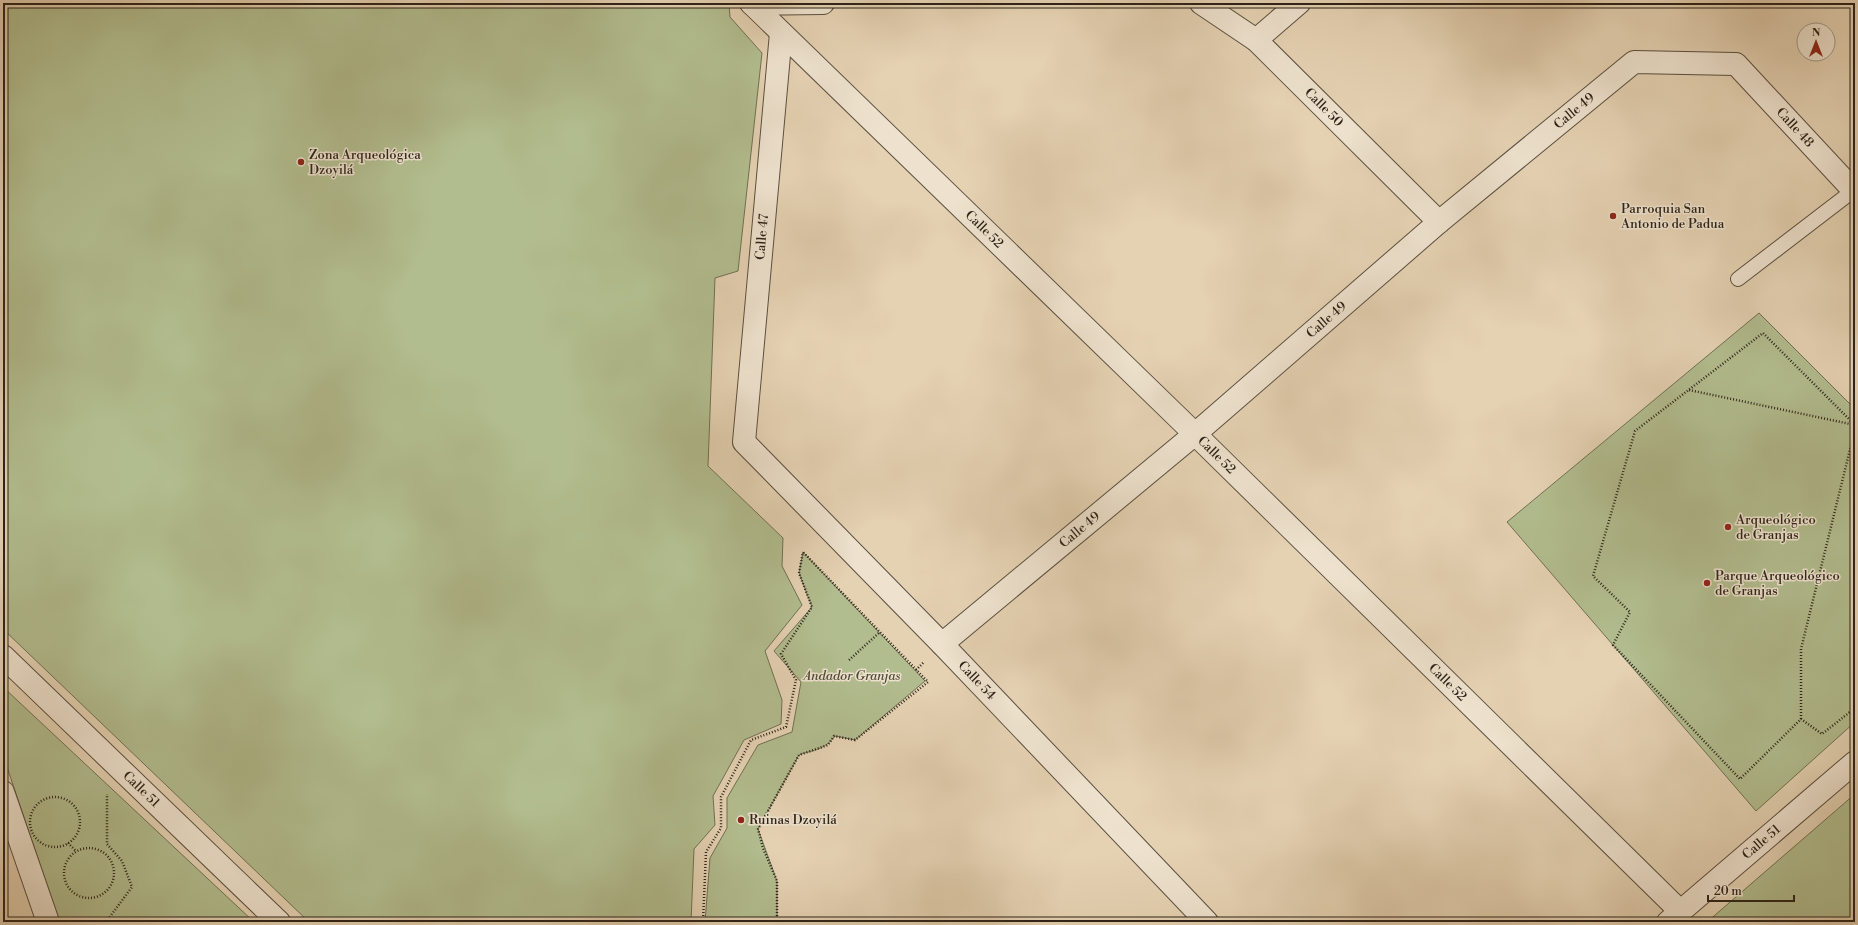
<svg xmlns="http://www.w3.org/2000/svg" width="1858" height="925" viewBox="0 0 1858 925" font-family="'Libre Bodoni',serif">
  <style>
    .green { fill: #b2bd8f; stroke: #707054 }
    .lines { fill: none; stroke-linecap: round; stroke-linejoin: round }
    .service-casing { stroke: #5b4f40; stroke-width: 16 }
    .minor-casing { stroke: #5b4f40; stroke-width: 24 }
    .tertiary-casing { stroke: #5b4f40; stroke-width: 24 }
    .path { stroke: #2d2319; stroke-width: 2.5; stroke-dasharray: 1 2; stroke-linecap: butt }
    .service { stroke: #eee2ce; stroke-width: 14 }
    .minor { stroke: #eee2ce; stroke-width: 22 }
    .tertiary { stroke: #eee2ce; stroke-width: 22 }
    .poi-dot { fill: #8f2418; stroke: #eee2ce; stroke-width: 1.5 }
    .labels { text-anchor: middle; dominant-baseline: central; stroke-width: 3; stroke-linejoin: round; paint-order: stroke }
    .street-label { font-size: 13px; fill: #2d2319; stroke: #eee2ce }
    .poi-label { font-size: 13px; fill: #2d2319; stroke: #eee2ce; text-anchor: start }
    .park-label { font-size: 13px; font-style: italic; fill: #4e4a36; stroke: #eee2ce }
  </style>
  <rect width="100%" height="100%" fill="#e5d2b3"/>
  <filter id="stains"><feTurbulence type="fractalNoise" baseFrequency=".005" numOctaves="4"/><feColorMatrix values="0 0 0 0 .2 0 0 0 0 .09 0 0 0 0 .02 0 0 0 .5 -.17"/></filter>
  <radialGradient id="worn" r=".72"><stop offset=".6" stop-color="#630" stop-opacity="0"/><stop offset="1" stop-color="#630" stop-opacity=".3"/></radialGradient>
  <path class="green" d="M3,3H729L730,17L762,53L738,271L715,278L708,466L783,538L782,566L802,605L765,651L782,700L781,724L744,740L713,796L715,825L694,849L691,922H309L3,629Z
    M1759,313L1855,409V722L1756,811L1507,522Z
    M803,552L925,681L855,740L835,736C823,751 815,749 799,755L758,829L777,881V922H705L710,858L727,828V798L758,745L792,732L801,682L774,651L812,607L799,573Z
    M3,687L254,922H59L3,755Z
    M1855,794V917L1849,922H1707Z"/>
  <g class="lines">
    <g class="service-casing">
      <path id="service" d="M1738,279L1854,190"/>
    </g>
    <g class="minor-casing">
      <g id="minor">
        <path id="s1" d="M751,3L1195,434L1680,911"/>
        <path id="s2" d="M1201,3L1256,40L1439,222"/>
        <path d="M752,4L823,3"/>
        <path id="s3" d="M781,33L744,442L942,644L1207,922"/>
        <path d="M1256,40L1299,3"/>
        <path id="s4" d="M942,644L1195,434L1439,222L1634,62L1736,64L1855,192"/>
        <path d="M3,792L48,922"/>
        <path id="s5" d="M1668,922L1855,762"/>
      </g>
    </g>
    <g class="tertiary-casing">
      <g id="tertiary">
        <path id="s6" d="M3,656L279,922"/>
      </g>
    </g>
    <path class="path" d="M1689,390L1855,425
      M1855,425L1763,333L1635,431L1593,576L1630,612L1613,645L1740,779L1801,719L1822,734L1855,708
      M849,660L880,632
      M916,670L924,662
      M1801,719V649L1855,429
      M30 822a25 25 0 1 1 50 0a25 25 0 1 1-50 0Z
      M68,843L76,851
      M64 873a25 25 0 1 1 50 0a25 25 0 1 1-50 0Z
      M106,922L132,887L122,861L107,844V794
      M703,922L706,852L721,828V797L751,740L786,727L796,680L781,654L812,607L799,573L803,552
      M777,922V881L763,848L758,829L799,755L828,745L834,736L855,740L928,682L803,552"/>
    <use href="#service" class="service"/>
    <use href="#minor" class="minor"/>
    <use href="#tertiary" class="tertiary"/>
  </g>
  <g class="poi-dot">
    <circle cx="301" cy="162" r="4"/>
    <circle cx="1613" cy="216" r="4"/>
    <circle cx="1728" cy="527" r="4"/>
    <circle cx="1707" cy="583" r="4"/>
    <circle cx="741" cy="820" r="4"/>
  </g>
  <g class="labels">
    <g class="street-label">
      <text stroke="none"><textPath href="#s2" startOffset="162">Calle 50</textPath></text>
      <text stroke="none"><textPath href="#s4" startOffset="827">Calle 49</textPath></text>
      <text stroke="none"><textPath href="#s4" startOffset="1093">Calle 48</textPath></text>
      <text stroke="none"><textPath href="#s1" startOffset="325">Calle 52</textPath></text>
      <text transform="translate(762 237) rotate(-85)">Calle 47</text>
      <text stroke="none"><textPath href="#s4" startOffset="503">Calle 49</textPath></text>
      <text stroke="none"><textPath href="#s1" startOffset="649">Calle 52</textPath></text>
      <text stroke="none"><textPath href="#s4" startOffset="179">Calle 49</textPath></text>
      <text stroke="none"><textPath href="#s3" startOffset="744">Calle 54</textPath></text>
      <text stroke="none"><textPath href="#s1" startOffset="973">Calle 52</textPath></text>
      <text stroke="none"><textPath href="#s6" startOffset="192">Calle 51</textPath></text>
      <text stroke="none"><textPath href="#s5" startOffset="123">Calle 51</textPath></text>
    </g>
    <g class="poi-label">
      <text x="309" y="155">Zona Arqueológica<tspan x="309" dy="15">Dzoyilá</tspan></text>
      <text x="1621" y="209">Parroquia San<tspan x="1621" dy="15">Antonio de Padua</tspan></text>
      <text x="1736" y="520">Arqueológico<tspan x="1736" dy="15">de Granjas</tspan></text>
      <text x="1715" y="576">Parque Arqueológico<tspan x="1715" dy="15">de Granjas</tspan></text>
      <text x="749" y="820">Ruinas Dzoyilá</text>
    </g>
    <g class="park-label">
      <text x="852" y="676">Andador Granjas</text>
    </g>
  </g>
  <rect width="1858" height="925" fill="none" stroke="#e5d2b3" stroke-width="16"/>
  <rect x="4" y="4" width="1850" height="917" fill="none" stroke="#2d2319" stroke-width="2"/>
  <rect x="8" y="8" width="1842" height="909" fill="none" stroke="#2d2319"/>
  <g transform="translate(1816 42)"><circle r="19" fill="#eee2ce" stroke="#a19686"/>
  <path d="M0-3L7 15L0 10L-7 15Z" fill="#8f2418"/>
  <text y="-6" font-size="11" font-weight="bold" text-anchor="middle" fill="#2d2319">N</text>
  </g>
  <path d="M1708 895v6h86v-6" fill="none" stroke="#2d2319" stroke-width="2"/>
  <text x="1714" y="895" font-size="12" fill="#2d2319" stroke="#eee2ce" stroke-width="3" paint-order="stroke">20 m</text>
  <rect width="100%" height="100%" filter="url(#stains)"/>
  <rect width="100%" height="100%" fill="url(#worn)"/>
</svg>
